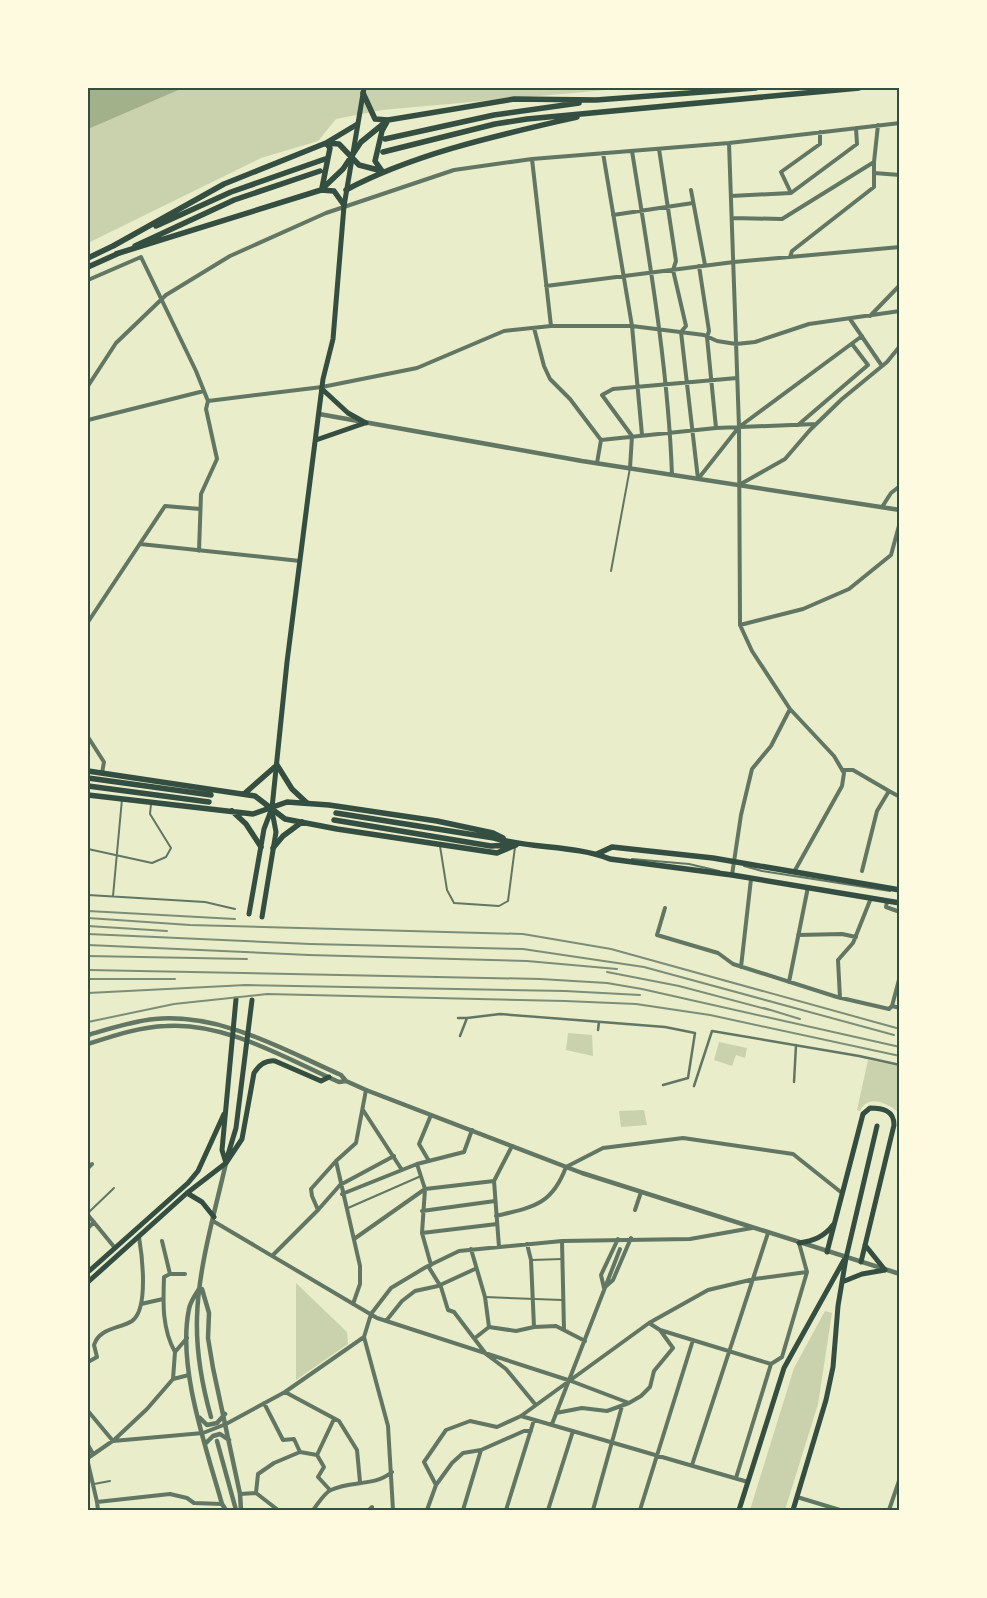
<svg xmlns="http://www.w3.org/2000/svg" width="987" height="1598" viewBox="0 0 987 1598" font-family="'Varela Round',sans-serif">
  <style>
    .green { fill: #cad2ad }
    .water { fill: #a3b18a }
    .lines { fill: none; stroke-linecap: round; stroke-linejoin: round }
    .service { stroke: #617663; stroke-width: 2 }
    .pedestrian { stroke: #617663; stroke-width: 2.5 }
    .minor { stroke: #617663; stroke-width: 4 }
    .tertiary { stroke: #617663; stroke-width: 4.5 }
    .secondary { stroke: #344e41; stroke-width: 5 }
    .primary { stroke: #344e41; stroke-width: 5.5 }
    .rail { stroke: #7c8e77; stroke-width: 2 }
    .neatline { fill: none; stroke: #344e41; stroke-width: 2 }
  </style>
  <rect width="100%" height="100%" fill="#e9edc9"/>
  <path class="green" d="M88,88H629L382,110L336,119L318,141L261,158L88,243Z
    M568,1033L592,1035L593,1056L566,1050Z
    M719,1042L747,1048L745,1058L736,1055L732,1066L714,1060Z
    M868,1060L899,1066V1113C889,1104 868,1093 860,1111L857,1110Z
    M644,1110L647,1125L621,1127L619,1111Z
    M296,1283L347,1332L348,1344L296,1380Z
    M825,1311L832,1313L818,1404L785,1510H750L794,1368Z"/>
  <path class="water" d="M88,88H183L88,129Z"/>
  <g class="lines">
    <path class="service" d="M611,571L630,468
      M440,846L447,890L454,903L499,906L508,901L515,847
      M88,849L152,863L166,857L171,848L150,814L151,804
      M632,859L689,864L719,871
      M744,866L762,871L890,891
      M88,895L205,902L235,909
      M113,896L122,799
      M348,1208L421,1176
      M88,1213L114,1188
      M532,1260L562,1259
      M485,1297L562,1300
      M94,1484L110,1481"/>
    <path class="pedestrian" d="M458,1018H467
      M598,1030L599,1022
      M460,1036L467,1018L500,1014L665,1027L695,1033L688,1078L663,1085
      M794,1082L796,1045
      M694,1086L712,1031L859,1056L900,1065"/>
    <path class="minor" d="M729,143L739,427L740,625L752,651L790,709L771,746L752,769L741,815L732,875
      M659,149L676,261L673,270L686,326L681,332L698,479
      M632,151C649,258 668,366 672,475
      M603,153L632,326L642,435
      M532,159L551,326
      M874,173L900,175
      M691,190L705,265
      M791,193L781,172L820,144V132
      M731,196L791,193L857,144L856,128
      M613,215L693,203
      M732,218L782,219L874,162L878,125
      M790,257L792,251L874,187V162
      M699,266L709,331L707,337L716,428
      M88,280L141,257L196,371L208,401
      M546,286L734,262L900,247
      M870,316L900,285
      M850,319L882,366
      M534,328L544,366L550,379L570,399L601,440L597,463
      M88,386L116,343L166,295L230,256L326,213L454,170L532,159L729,143L900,123
      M88,420L204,391
      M798,425L868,365L852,344
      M601,440L716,428L816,424
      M630,468L632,436L602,395L613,389L737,378
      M698,479L739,427L862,336
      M739,485L785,459L810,430L842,399L887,362L900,346
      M882,507L891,493L900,486
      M140,544L300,561
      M199,551L201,494L217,459L206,409L208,401L322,387L417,368L504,331L551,326H632L704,335L717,341L736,344L755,342L809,324L900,311
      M88,622L165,506L200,509
      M740,625L803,609L849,589L891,555L900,522
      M790,709L834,756L844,773L842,786L794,872
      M88,737L104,762L102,773
      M842,770H853L889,791L877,811L862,871
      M889,791L900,797
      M887,901L886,907L900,912
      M665,908L657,935L718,953L733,964L837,997L889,1009L892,1006L900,1008
      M798,935L842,934L856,937
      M741,967L751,879
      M789,982L808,887
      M840,998L838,960L853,943L871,898
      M892,1006L900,976
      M363,1110L402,1170
      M336,1161L360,1266V1284L353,1304
      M429,1161L419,1144L431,1115
      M88,1168L92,1164
      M342,1194L417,1164L464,1152L472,1130
      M318,1210L312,1196L311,1189L336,1161L356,1143L366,1090
      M635,1210L641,1192
      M422,1211L495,1201
      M88,1215L115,1248
      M496,1216C533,1207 552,1205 566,1167L603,1148L683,1138L793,1154L842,1193
      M213,1221L377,1318L571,1381L629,1403
      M88,1228L94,1222
      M422,1233L497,1224
      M354,1239L425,1189L417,1164
      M618,1239L601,1275L604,1288L613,1280L631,1238
      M162,1241L170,1274H185
      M562,1241L564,1330
      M527,1244L531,1260L534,1327
      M499,1247L494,1181L512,1146
      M471,1249L485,1297L489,1327L516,1331L534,1327L556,1326L585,1341
      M273,1255L318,1210L340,1185L394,1156
      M431,1265L422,1233L425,1189L494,1181
      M428,1266L441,1287L448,1310L454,1312L486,1354L506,1369L535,1404
      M170,1274L164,1277C163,1303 162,1329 175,1352
      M141,1304L163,1299
      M386,1321L402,1301L415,1291L438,1286L475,1269
      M649,1323L660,1330L771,1364
      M364,1337L388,1426L393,1510
      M475,1338L489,1327
      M88,1362L97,1357L94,1345C99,1328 119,1329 132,1321C149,1309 142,1255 139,1237
      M173,1379L175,1352L187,1338
      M285,1392L339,1421L357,1450L360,1482
      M264,1403L283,1440L294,1439L300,1452L317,1455
      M88,1411L113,1441L203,1433L226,1424L285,1392L364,1337L371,1314L391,1288L426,1267L459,1251L562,1241L690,1239L752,1228
      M556,1413L582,1408L607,1411L629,1403L641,1396L650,1387L654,1371L673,1348L660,1330
      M521,1416L748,1482
      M552,1424L620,1249
      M88,1445L93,1454
      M88,1458L114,1440L147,1409L173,1379L189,1375
      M88,1463L97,1502
      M692,1465L768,1233
      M736,1478L771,1364L782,1357L807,1272L799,1243
      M436,1485L452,1463L463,1453L481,1450L524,1431H531
      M330,1490L318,1477L324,1467L317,1455L334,1419
      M240,1494L256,1493
      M797,1497L840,1510
      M98,1510L97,1502L170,1494L187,1498L194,1503L222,1504
      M278,1510L256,1493L258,1474L274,1463L300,1452
      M313,1510C318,1504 324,1493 331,1490C351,1480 374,1487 392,1472
      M369,1510L372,1507
      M427,1510L436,1485L424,1462L446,1430L470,1421L497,1427L521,1416L649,1323L708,1290L754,1279L807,1272
      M463,1510L481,1450
      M506,1510L534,1420
      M548,1510L573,1431
      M593,1510L622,1406
      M640,1510L693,1340
      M889,1510L900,1478"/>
    <path class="tertiary" d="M319,414L582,461L900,510
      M88,1035C109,1029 132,1021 155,1019C221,1013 282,1049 341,1075L346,1081L366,1090L582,1173L900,1274
      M88,1044C113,1036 139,1027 166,1026C226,1022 285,1058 339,1082L346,1081
      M199,1289C195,1295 190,1302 189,1309C177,1367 206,1447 222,1504L226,1510
      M202,1289L209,1313L208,1338L213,1368L240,1494L241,1510
      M211,1417C202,1385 196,1351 197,1318C198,1269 215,1211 226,1163
      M200,1418L207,1425L217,1423L225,1414
      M217,1441L236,1510
      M205,1444L213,1436L220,1434L229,1440"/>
    <path class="secondary" d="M322,389L348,413L366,423
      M316,440L365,423
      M249,914L264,829L272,808L287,662L323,379L333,339L344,206L364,88
      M262,917L276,832L272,811
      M227,1158L236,1128L252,1000
      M226,1163L222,1150L236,999
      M187,1193L202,1202L214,1217
      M799,1243C813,1241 824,1237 833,1225
      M865,1245L885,1270
      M827,1252L863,1114L870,1108C882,1108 894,1110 894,1125L861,1262
      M88,1272L188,1183L198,1171L224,1114
      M88,1282L187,1193L226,1163L242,1139L254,1073C259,1065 266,1060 275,1061L321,1081L329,1077
      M842,1282L862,1274L885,1270
      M739,1510L784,1368L844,1260
      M793,1510L826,1400L833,1367L838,1306L846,1258L877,1126"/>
    <path class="primary" d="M363,93L375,119L388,120L382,131L375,161L382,171
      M596,100L756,88
      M385,139L494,115L579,103
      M383,152L495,124L527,119L859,88
      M322,188L330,148L326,143L339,144L359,165L382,171
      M321,190L334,191L344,205
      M346,190C416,153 500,135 577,117
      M156,226L231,192L325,159
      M113,246L224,184L326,143L356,125
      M135,246L234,200L320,171
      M116,254L321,190L343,169L361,142L388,120L514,99L598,100
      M88,258L115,245
      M88,267L117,254
      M88,771L255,796L285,819L337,829L497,853L516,845
      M88,778L211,795
      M88,786L209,802
      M244,794L277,765L292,789L307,803
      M88,795L253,814L287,802L329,805L437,821L493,833L503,838
      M232,811L246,824L261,847
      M336,813L494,838C531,849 575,845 610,859L732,875L900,903
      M334,820L491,846L510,845
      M273,848L283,836L302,822
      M597,854L612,847L713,858L900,890"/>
    <path class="rail" d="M88,911L235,919
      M88,918L190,925L523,934L611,949L900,1029
      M88,926L167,931
      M88,934L310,944L523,949L644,967L894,1035
      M88,945L309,955L527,961L617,969
      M88,956L247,959
      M88,970L540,979L607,983L642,989L900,1047
      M607,972L679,986L770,1010
      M88,979H175
      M88,993L246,985L565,991L640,995
      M764,1008L800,1019
      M88,1022L174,1004L267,994L565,1001L636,1004L710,1015L900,1056"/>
  </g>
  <rect width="987" height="1598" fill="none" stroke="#fefae0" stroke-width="178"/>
  <rect x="89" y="89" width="809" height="1420" class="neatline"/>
</svg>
